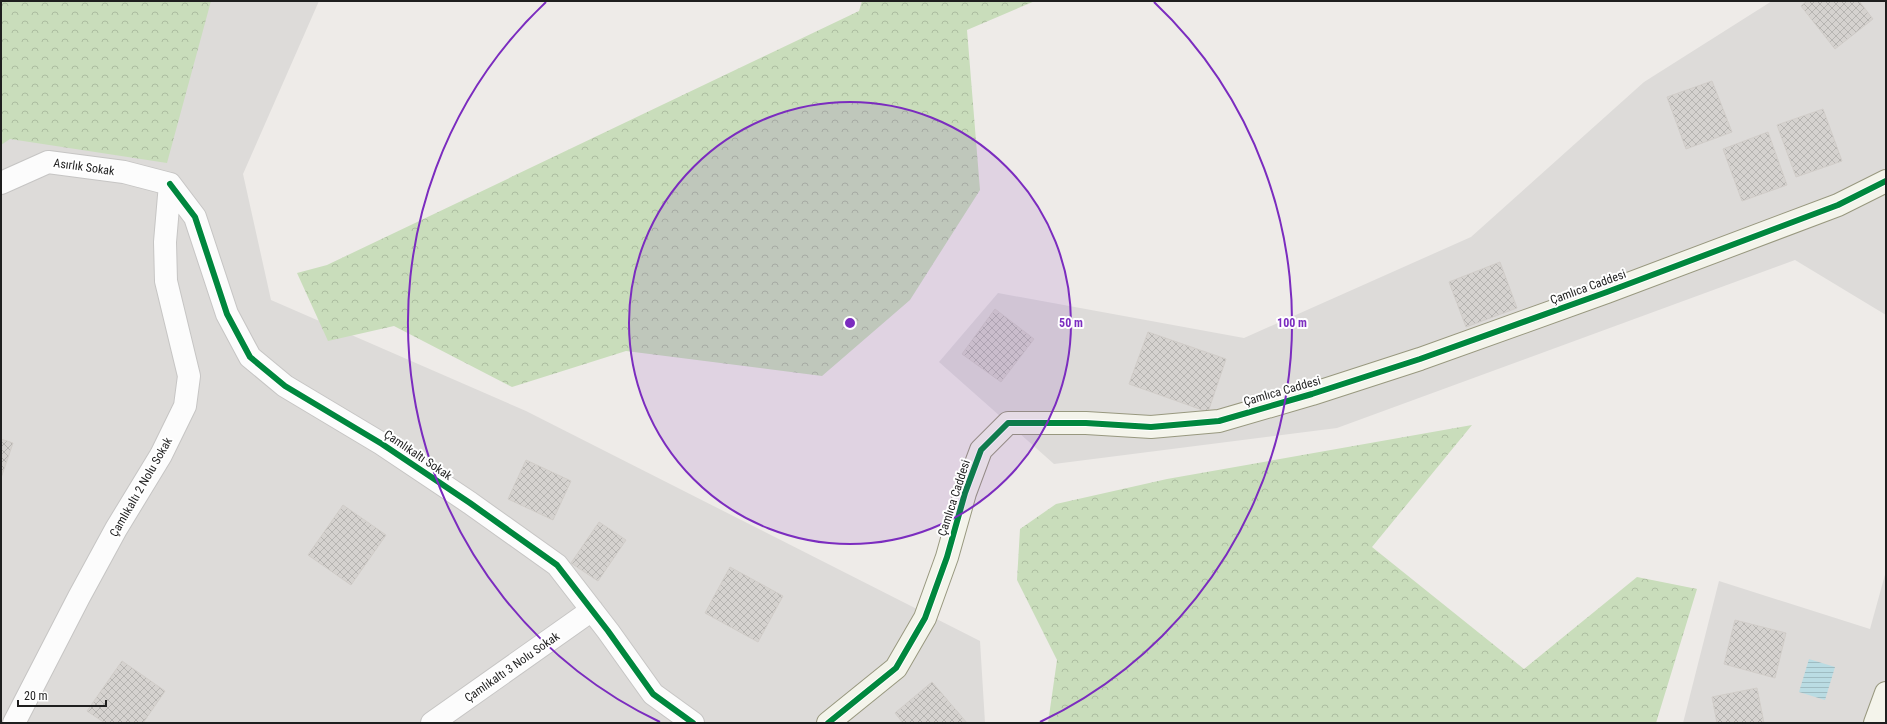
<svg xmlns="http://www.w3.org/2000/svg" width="1887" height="724" viewBox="0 0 1887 724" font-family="'Roboto Condensed',sans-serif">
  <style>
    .residential { fill: #dddbd9 }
    .forest { fill: url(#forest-crowns) }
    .water { fill: url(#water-rules) }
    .building { fill: url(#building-cross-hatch); stroke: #d1cdc9 }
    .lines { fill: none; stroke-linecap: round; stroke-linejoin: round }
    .street-casing { stroke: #c6c5c4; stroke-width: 24 }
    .secondary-casing { stroke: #98987f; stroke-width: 24 }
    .street { stroke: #fcfcfc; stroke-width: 22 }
    .secondary { stroke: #f4f4eb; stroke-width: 22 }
    .cycleway-casing { stroke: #fff; stroke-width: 8 }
    .cycleway { stroke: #00873e; stroke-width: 6 }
    .ring { fill: none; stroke: #7b2cbf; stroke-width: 2 }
    .labels { text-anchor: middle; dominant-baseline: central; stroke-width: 4; stroke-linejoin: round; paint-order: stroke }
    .street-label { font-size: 12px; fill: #1f1f1f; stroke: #fff }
    .centre { fill: #7b2cbf; stroke: #fff; stroke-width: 2 }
    .ring-label { font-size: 12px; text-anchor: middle; font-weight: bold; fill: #7b2cbf; stroke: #fff; stroke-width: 4; stroke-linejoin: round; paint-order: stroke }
  </style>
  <defs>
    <pattern id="forest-crowns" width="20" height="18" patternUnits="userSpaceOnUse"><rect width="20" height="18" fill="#c9ddbb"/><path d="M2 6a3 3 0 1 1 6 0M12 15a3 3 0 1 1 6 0" fill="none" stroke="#acbda0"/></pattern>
    <pattern id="water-rules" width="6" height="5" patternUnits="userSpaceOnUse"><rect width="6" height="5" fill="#badce3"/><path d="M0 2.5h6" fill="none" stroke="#9fbcc2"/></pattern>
    <pattern id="building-cross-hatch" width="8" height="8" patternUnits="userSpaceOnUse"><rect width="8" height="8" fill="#d5d2cf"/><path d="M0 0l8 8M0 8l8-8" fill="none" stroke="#b6b4b1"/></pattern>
  </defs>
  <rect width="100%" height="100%" fill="#eeebe8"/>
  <path class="residential" d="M1,1H319L243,174L271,300L526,411L980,641L985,723H1Z
    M1772,1H1886V315L1795,260L1337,428L1054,464L939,362L998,293L1244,338L1471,237L1644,82Z
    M1886,571V723H1683L1719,581L1870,629Z"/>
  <path class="forest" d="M1,1H211L167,163L10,139L1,145Z
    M862,1H1035L967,30L980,190L910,300L822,376L626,351L512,387L394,326L328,341L297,273L327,265L859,11Z
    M1472,425L1372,547L1524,669L1637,577L1697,589L1656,723H1048L1057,660L1017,580L1020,529L1056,504L1167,479Z"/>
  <path class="water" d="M1809,659L1835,667L1825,700L1799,692Z"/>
  <path class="building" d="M1807,1H1859L1873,19L1835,49L1801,6Z
    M1712,81L1732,132L1686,149L1667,97Z
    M1823,109L1842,161L1796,177L1777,125Z
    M1768,132L1787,185L1742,201L1723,149Z
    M1500,262L1517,308L1466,327L1449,282Z
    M995,309L1034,339L1001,382L962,354Z
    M1148,332L1226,359L1208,412L1129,384Z
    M1,439L13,443L1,478Z
    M526,460L571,481L553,520L508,499Z
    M343,505L386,535L351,585L308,555Z
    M599,522L626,540L598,581L571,563Z
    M730,567L783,596L758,642L705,613Z
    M1735,620L1786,633L1775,678L1724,664Z
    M122,661L165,691L143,723H105L87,711Z
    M932,682L967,723H903L895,713Z
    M1757,688L1764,723H1717L1712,697Z"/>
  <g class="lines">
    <g class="street-casing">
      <path id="street" d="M1,183L48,162L124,172L170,184
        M170,184L195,217L227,314L250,357L285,386L382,444L470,503L557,565L608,631L653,694L693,723
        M14,723L79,597L116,529L161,455L185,406L189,376L166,281L165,242L170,184
        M432,723L592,610"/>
    </g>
    <g class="secondary-casing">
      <path id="secondary" d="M828,723L896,668L925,618L947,557L965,493L981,450L1008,423H1086L1151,427L1219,421L1312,394L1420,359L1607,292L1838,205L1886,181
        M1875,723L1886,693"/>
    </g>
    <use href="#street" class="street"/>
    <use href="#secondary" class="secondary"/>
    <g class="cycleway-casing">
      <path id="cycleway" d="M170,184L195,217L227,314L250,357L285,386L382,444L470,503L557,565L608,631L653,694L693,723
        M828,723L896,668L925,618L947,557L965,493L981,450L1008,423H1086L1151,427L1219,421L1312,394L1420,359L1607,292L1838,205L1886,181"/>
    </g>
    <use href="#cycleway" class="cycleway"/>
  </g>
  <circle cx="850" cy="323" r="221" fill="#7b2cbf" fill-opacity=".12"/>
  <g class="ring">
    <circle cx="850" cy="323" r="221"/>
    <path d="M660 722A442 442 0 0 1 546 2M1154 2A442 442 0 0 1 1040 722"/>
  </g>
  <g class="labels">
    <g class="street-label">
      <text transform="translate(84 167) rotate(8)">Asırlık Sokak</text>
      <text transform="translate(1588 287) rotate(-20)">Çamlıca Caddesi</text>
      <text transform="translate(1282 391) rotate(-16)">Çamlıca Caddesi</text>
      <text transform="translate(418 455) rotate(34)">Çamlıkaltı Sokak</text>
      <text transform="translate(141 487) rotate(-60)">Çamlıkaltı 2 Nolu Sokak</text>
      <text transform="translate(954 498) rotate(-72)">Çamlıca Caddesi</text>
      <text transform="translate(512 667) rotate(-35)">Çamlıkaltı 3 Nolu Sokak</text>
    </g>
  </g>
  <circle cx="850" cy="323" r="6" class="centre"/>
  <g class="ring-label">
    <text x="1071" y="327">50 m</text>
    <text x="1292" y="327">100 m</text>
  </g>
  <rect width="1887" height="724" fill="none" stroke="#1f1f1f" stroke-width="4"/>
  <path d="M18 700v6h88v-6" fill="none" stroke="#1f1f1f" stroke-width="2"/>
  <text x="24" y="700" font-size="12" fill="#1f1f1f" stroke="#ffffff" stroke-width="3" paint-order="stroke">20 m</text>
</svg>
